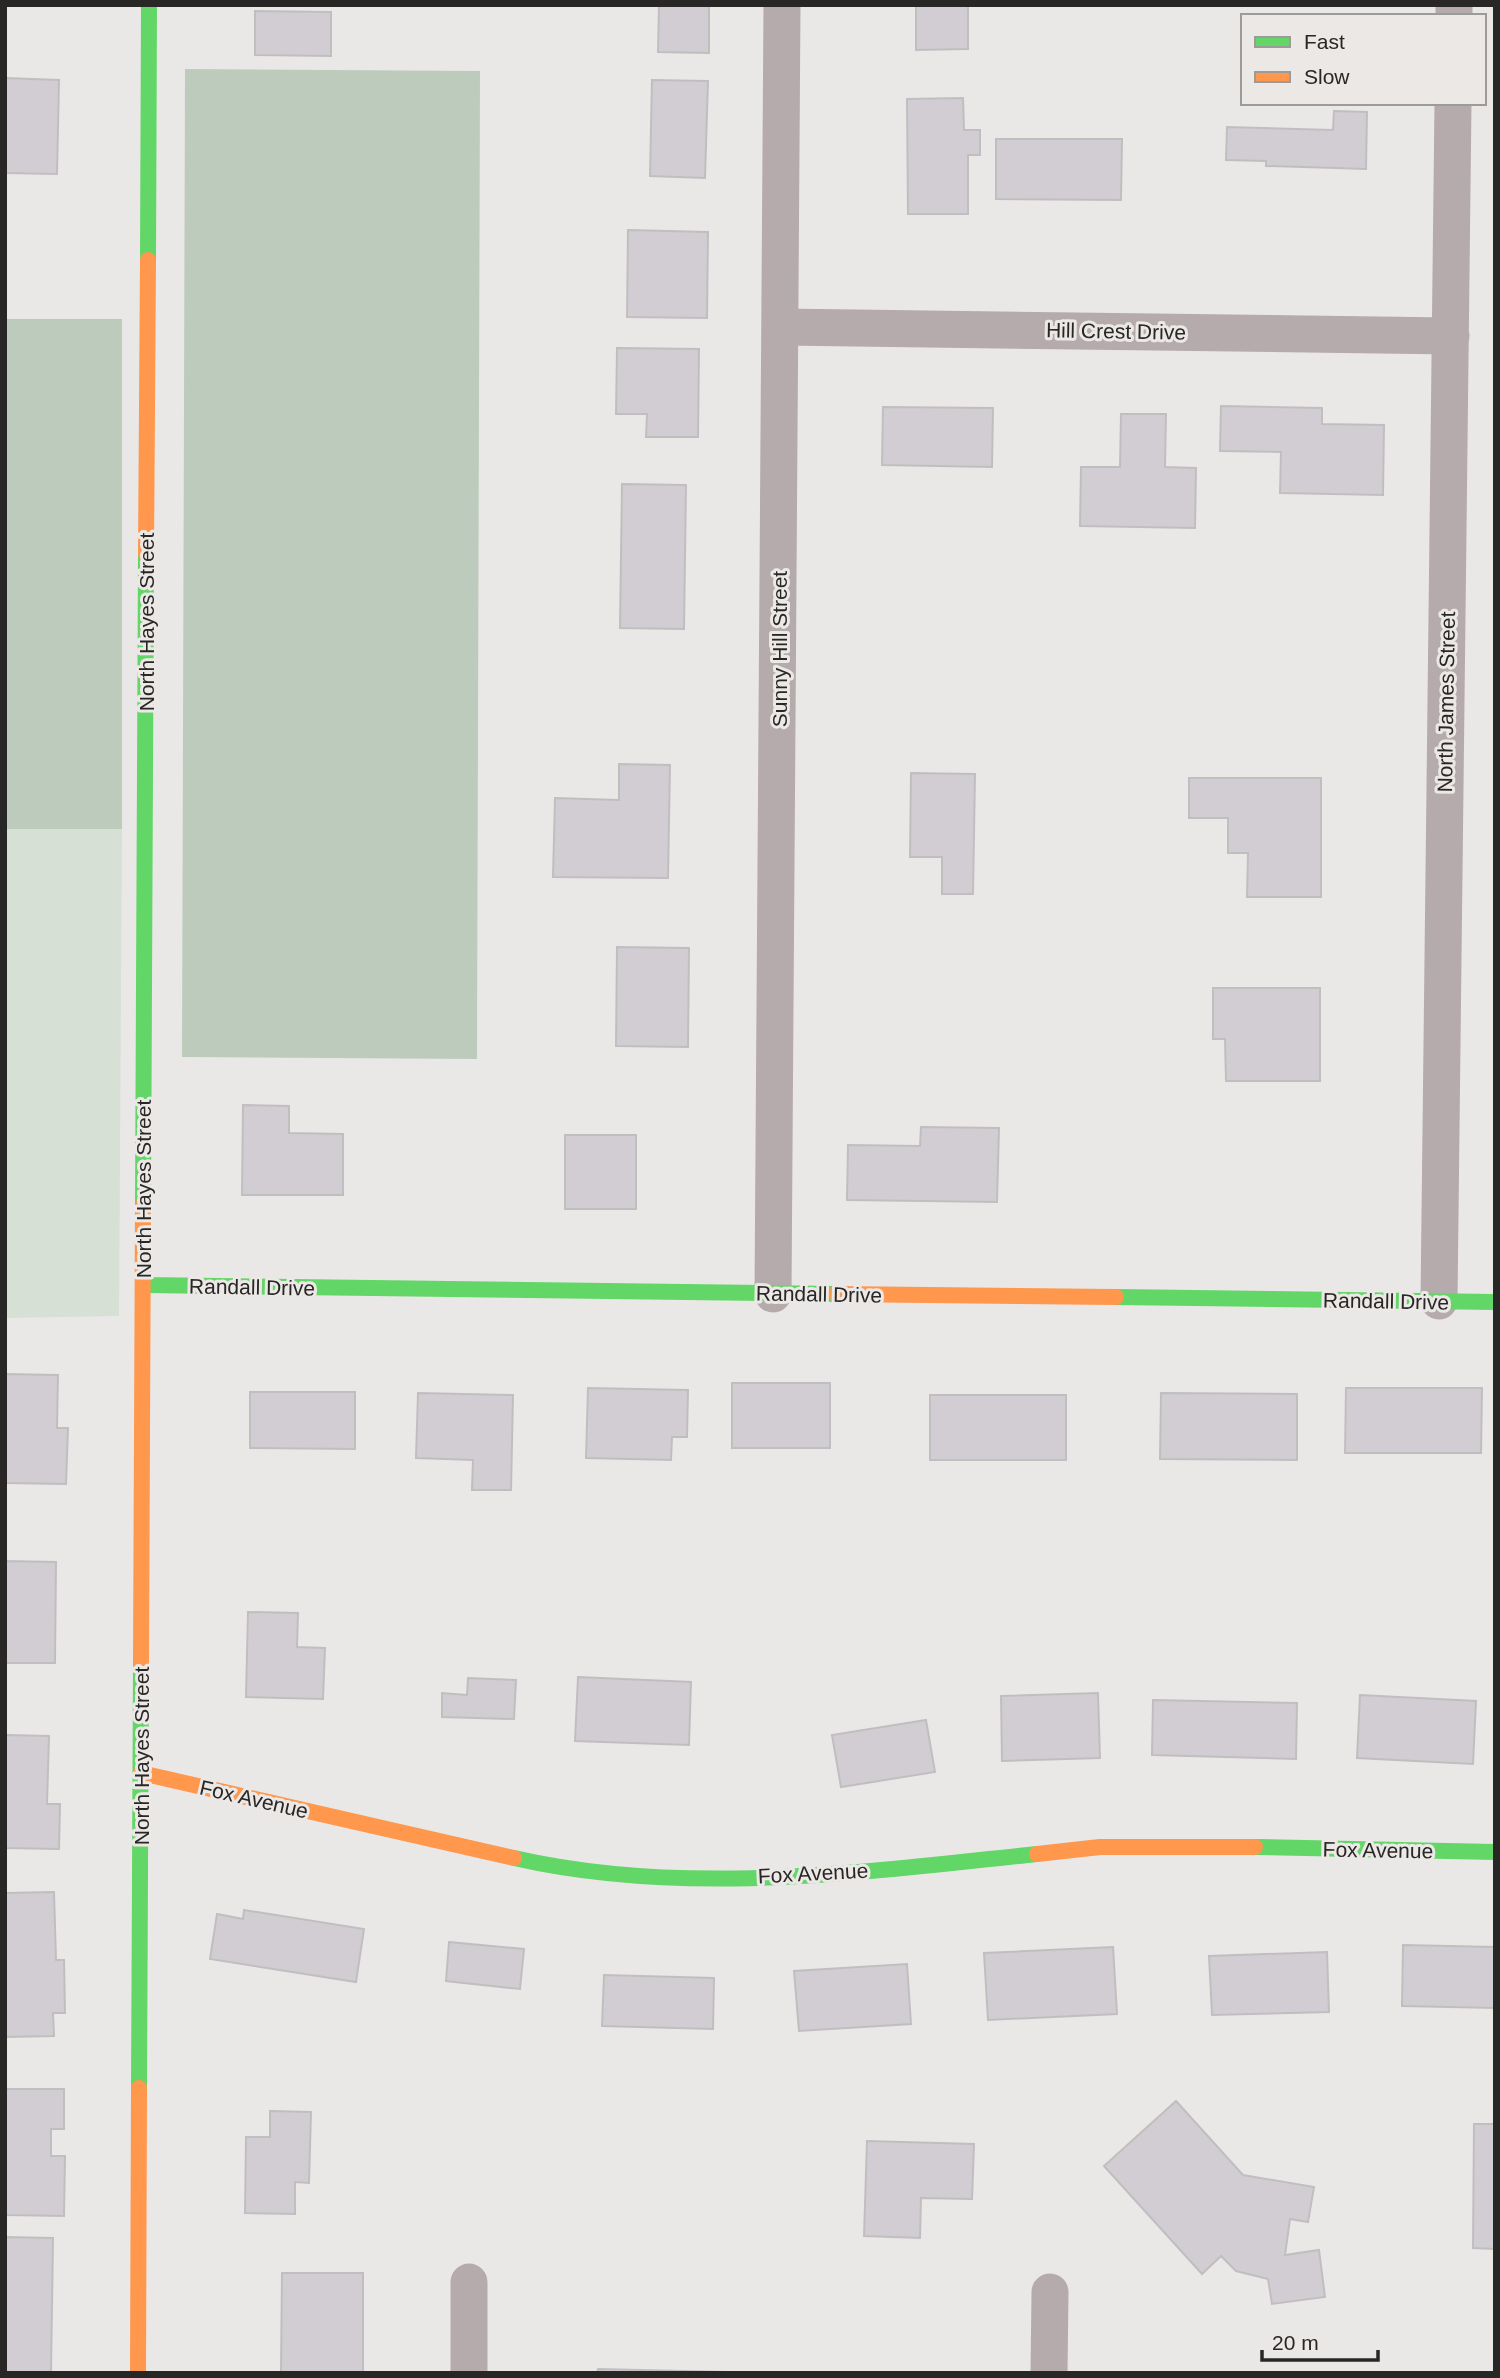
<svg xmlns="http://www.w3.org/2000/svg" width="1500" height="2378" viewBox="0 0 1500 2378" font-family="Helvetica,sans-serif">
  <style>
    .green { fill: #d6e0d5 }
    .forest { fill: #bdcbbd }
    .building { fill: #d1cdd3; stroke: #c0bfbf; stroke-width: 2 }
    .lines { fill: none; stroke-linecap: round; stroke-linejoin: round }
    .street { stroke: #b5aaac; stroke-width: 37 }
    .fast { stroke: #63d668; stroke-width: 16 }
    .slow { stroke: #ff974d; stroke-width: 16 }
    .labels { text-anchor: middle; dominant-baseline: central; stroke-width: 6; stroke-linejoin: round; paint-order: stroke }
    .street-label { font-size: 21px; fill: #282726; stroke: #ebe8e6 }
  </style>
  <rect width="100%" height="100%" fill="#eae8e7"/>
  <path class="green" d="M5,829H122L119,1316L5,1318Z"/>
  <path class="forest" d="M185,69L480,71L477,1059L182,1057Z
    M5,319H122V829H5Z"/>
  <path class="building" d="M659,5H709V53L658,52Z
    M916,5H968V49L916,50Z
    M255,11L331,12V56L255,55Z
    M5,78L59,80L57,174L5,173Z
    M652,80L708,81L705,178L650,176Z
    M963,98L964,130H980V155H968V214H908L907,99Z
    M1334,111L1367,112L1366,169L1266,166V161L1226,160L1227,127L1333,130Z
    M996,139H1122L1121,200L996,199Z
    M628,230L708,232L707,318L627,317Z
    M617,348L699,349L698,437H646L647,414H616Z
    M1221,406L1322,408V424L1384,425L1383,495L1280,493L1281,452L1220,451Z
    M883,407L993,408L992,467L882,465Z
    M1121,414H1166L1165,467L1196,468L1195,528L1080,526L1081,467H1120Z
    M622,484L686,485L684,629L620,628Z
    M619,764L670,765L668,878L553,877L555,798L619,800Z
    M911,773L975,774L973,894H942V857H910Z
    M1189,778H1321V897H1247L1248,853H1228V818H1189Z
    M617,947L689,948L688,1047L616,1046Z
    M1213,988H1320V1081H1226L1225,1039H1213Z
    M243,1105L289,1106V1133L343,1134V1195H242Z
    M921,1127L999,1128L997,1202L847,1200L848,1145L920,1146Z
    M565,1135H636V1209H565Z
    M5,1374L58,1375L57,1428H68L66,1484L5,1483Z
    M732,1383H830V1448H732Z
    M588,1388L688,1390L687,1437H672L671,1460L586,1458Z
    M1346,1388H1482L1481,1453H1345Z
    M250,1392H355V1449L250,1448Z
    M418,1393L513,1395L511,1490H472L473,1460L416,1458Z
    M1161,1393L1297,1394V1460L1160,1459Z
    M930,1395H1066V1460H930Z
    M5,1561L56,1562L55,1663H5Z
    M248,1612L298,1613L297,1647L325,1648L323,1699L246,1697Z
    M578,1677L691,1682L689,1745L575,1741Z
    M468,1678L516,1680L514,1719L442,1717V1693L467,1695Z
    M1098,1693L1100,1758L1002,1761L1001,1696Z
    M1360,1695L1476,1701L1473,1764L1357,1758Z
    M1153,1700L1297,1703L1296,1759L1152,1755Z
    M926,1720L935,1772L841,1787L832,1735Z
    M5,1735L49,1736L47,1804H60L59,1849L5,1848Z
    M54,1892L56,1960H64L65,2013H53L54,2036L5,2037V1893Z
    M244,1910L364,1929L356,1982L210,1959L217,1914L243,1919Z
    M449,1942L524,1949L520,1989L446,1981Z
    M1403,1945L1495,1947V2008L1402,2006Z
    M1113,1947L1117,2014L988,2020L984,1953Z
    M1327,1952L1329,2012L1212,2015L1209,1956Z
    M907,1964L911,2024L799,2031L794,1971Z
    M604,1975L714,1978L713,2029L602,2026Z
    M5,2089H64V2129H51V2156H65L64,2216L5,2215Z
    M1176,2101L1243,2175L1314,2187L1308,2222L1290,2219L1285,2255L1319,2250L1325,2297L1272,2304L1268,2279L1236,2271L1221,2256L1202,2274L1104,2166Z
    M270,2111L311,2112L309,2183L295,2182V2214L245,2213L246,2137H270Z
    M1474,2124H1495V2249L1473,2248Z
    M867,2141L974,2144L972,2199L921,2198L920,2238L864,2236Z
    M5,2237L53,2238L51,2373H5Z
    M282,2273H363V2373H281Z
    M598,2369L728,2372V2373H597Z"/>
  <g class="lines">
    <path class="street" d="M1454,16V5
      M782,327L1451,336
      M773,1294L782,5
      M1439,1301L1453,103
      M469,2282V2373
      M1049,2373L1050,2292"/>
    <path class="fast" d="M148,260L149,5
      M143,1205L146,554
      M143,1285L836,1294
      M1116,1297L1495,1302
      M1255,1847L1495,1852
      M514,1858C685,1897 864,1872 1037,1854
      M139,2088L141,1663"/>
    <path class="slow" d="M146,554L148,260
      M836,1294L1116,1297
      M141,1663L143,1205
      M141,1773L514,1858
      M1037,1854L1100,1847H1255
      M138,2373L139,2088"/>
  </g>
  <g class="labels">
    <g class="street-label">
      <text transform="translate(1116 331) rotate(1)">Hill Crest Drive</text>
      <text transform="translate(146 622) rotate(-90)">North Hayes Street</text>
      <text transform="translate(779 649) rotate(-90)">Sunny Hill Street</text>
      <text transform="translate(1446 702) rotate(-89)">North James Street</text>
      <text transform="translate(143 1189) rotate(-90)">North Hayes Street</text>
      <text transform="translate(252 1287) rotate(1)">Randall Drive</text>
      <text transform="translate(819 1294) rotate(1)">Randall Drive</text>
      <text transform="translate(1386 1301) rotate(1)">Randall Drive</text>
      <text transform="translate(141 1756) rotate(-90)">North Hayes Street</text>
      <text transform="translate(254 1799) rotate(13)">Fox Avenue</text>
      <text transform="translate(1378 1850) rotate(1)">Fox Avenue</text>
      <text transform="translate(813 1873) rotate(-3)">Fox Avenue</text>
    </g>
  </g>
  <rect width="1500" height="2378" fill="none" stroke="#282726" stroke-width="14"/>
  <rect x="1241" y="14" width="245" height="91" fill="#ebe8e6" stroke="#9d9b99" stroke-width="2"/>
  <rect x="1255" y="37" width="35" height="10" fill="#63d668" stroke="#9d9b99" stroke-width="2"/>
  <text x="1304" y="49" font-size="21" fill="#282726">Fast</text>
  <rect x="1255" y="72" width="35" height="10" fill="#ff974d" stroke="#9d9b99" stroke-width="2"/>
  <text x="1304" y="84" font-size="21" fill="#282726">Slow</text>
  <path d="M1262 2350v10h116v-10" fill="none" stroke="#282726" stroke-width="3.5"/>
  <text x="1272" y="2350" font-size="21" fill="#282726" stroke="#ebe8e6" stroke-width="5" paint-order="stroke">20 m</text>
</svg>
